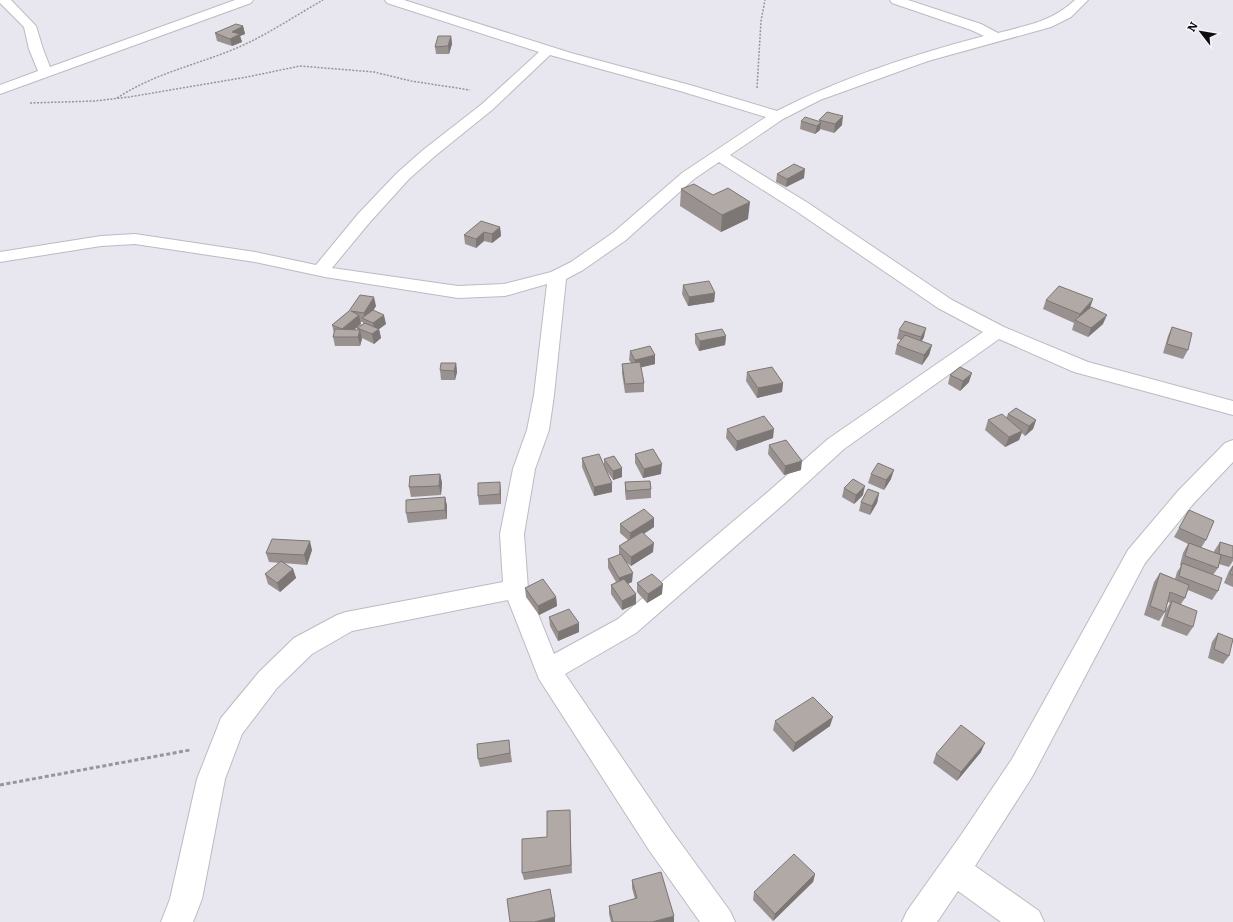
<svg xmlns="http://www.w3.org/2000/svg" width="1233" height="922" viewBox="0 0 1233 922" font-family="Literata,serif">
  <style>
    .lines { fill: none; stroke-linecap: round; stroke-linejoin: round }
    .street-casing { stroke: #bcbbc2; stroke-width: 2 }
    .path-far1 { stroke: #97969c; stroke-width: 1.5; stroke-dasharray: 2 1.5; stroke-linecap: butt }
    .path { stroke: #97969c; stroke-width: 3; stroke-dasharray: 4 2.5; stroke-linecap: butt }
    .street { fill: #fff; fill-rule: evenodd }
    .wall { fill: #98918f; fill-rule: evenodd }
    .shaded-wall { fill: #7c7674 }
    .building { fill: #b1a9a6; stroke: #7c7674 }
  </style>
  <rect width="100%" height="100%" fill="#e8e6ee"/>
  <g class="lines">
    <g class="street-casing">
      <path id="street" d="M0,0H11L36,26L43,49L50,67L235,0H253L251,3L0,94V85L38,71L29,49L24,27L0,3Z
        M385,0H404L571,53L690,85L777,111C841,78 915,54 984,36L971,30L892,3L890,0H908L981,24L998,33C1028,25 1051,22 1075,0H1088L1071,17L1051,27L928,61L820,100L783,119L730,155L808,203L952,300L1004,327L1088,362L1233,401V415L1074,372L999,339L844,449L785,503L636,633L565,674L671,830L730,911L735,922H700L649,850L539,679L508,600L352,631L312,654L277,688L242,734L225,779L202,899L193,922H161L170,899L197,779L221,718L259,672L294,638L337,615L346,612L503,582L500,534L513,469L527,430L534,395L547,284L505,296L458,298L325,277L255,262L135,244L101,246L0,262V252L101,236L135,234L255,252L316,265L358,214L397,173L423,150L482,104L539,52L387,3ZM550,55L680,91L766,117L682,173L614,232L571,262L551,272L504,284L458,286L332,268L370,222L409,179L435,156L492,110ZM719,162L796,211L938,308L983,332L828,439L769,491L618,619L554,654L528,589L524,534L535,469L549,430L554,395L566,279L583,270L626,240L694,179Z
        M1233,440V462L1194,503L1145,563L1032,777L975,866L1039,911L1044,922H1001L958,891L937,922H902L907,911L961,835L1012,759L1128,550L1178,491L1225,443Z"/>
    </g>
    <path class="path-far1" d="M757,88L761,21L765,0
      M117,98C154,74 192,66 232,50C264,37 293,17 323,0
      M30,103L95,101L129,97L247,77L300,66L374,72L411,81L470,90"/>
    <path class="path" d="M0,785L190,750"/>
    <use href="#street" class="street"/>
  </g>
  <path class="wall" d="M243,26L245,34L240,36L242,42L232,46L217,41L215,33Z
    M451,36L452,44L449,54H436L435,47Z
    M819,120L842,125L834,133L820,129V130L815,134L800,129L801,121H819Z
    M777,174L804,178L786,187L776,182Z
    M681,189L748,219L721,232L680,206Z
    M500,227L501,236L492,243L484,241L476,248L465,244L464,235Z
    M683,285L715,293L714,302L688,306L682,294Z
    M1046,300L1090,308L1103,324L1088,337L1072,330L1074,323L1043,309Z
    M376,306L373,310L386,324L379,329L381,338L374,344L362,338L360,346H335L333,337L334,333L332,325L349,311ZM360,322H363V324L357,328L358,330H354L361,324Z
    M1172,327L1188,350L1183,359L1163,353L1168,336Z
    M899,330L924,337L921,342L932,345L929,355L922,365L895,354L897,345L901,340L897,339Z
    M695,334L726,336L725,345L699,351L695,343Z
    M630,351L655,364L641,367L644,383V392L625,393L622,373V364L631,363L629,360Z
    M456,363L457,372L455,380H441L440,370Z
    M747,372L783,383L782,392L757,398L746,381Z
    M950,375L969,382L960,391L948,384Z
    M1008,414L1036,420L1033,429L1025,436L1022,433L1019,440L1005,447L985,430L988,420L1006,418Z
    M727,429L773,438L736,451L726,438Z
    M769,445L801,470L784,475L768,454Z
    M635,454L661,474L643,478L635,463Z
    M582,458L604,466V459L622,468V477L613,480L607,471L612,492L594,496L582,467Z
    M440,474L442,483L441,495L411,497L409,487Z
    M871,474L891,479L884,490L868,483Z
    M625,482L651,489V498L626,500L625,492Z
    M844,488L863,495L854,504L842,497Z
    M501,491V504L479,505L478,496Z
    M879,493L877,503L870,515L859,511L861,502Z
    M445,497L447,506V519L408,523L406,513Z
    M1189,510L1206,540L1201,548L1214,553V551L1220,542L1233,546V561L1229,567L1219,564L1218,568L1213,575L1218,591L1212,600L1188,590L1185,598L1181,604L1193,627L1187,636L1161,626L1166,610L1170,603L1168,602L1165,612L1159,621L1144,615L1154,582L1160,573L1175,579L1177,572L1181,566L1180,565L1183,553L1188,544L1174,537Z
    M654,518V527L644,534L653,552L631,566L626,562L632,582L628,584L636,594V604L622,610L611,594V585L616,582L608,568V559L619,555V546L628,540L620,533V524Z
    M312,550L307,565L283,563L293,569L296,578L280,592L268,584L265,574L280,563L269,562L266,553Z
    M1233,565V587L1224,583L1229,571Z
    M637,583L662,594L647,603L637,592Z
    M525,588L556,597L557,606L539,615L526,597Z
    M549,617L579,632L558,641L550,626Z
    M1218,633L1229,656L1223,664L1208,658L1212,642Z
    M775,721L830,726L793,752L773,730Z
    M510,748L512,762L480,767L478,759Z
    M981,752L957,781L933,763L936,754Z
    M570,818L572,873L524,880L522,873L547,837Z
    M815,874L813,882L773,921L753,900L754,892Z
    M632,880L674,922H611L609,914V906L635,899L632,888Z"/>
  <path class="shaded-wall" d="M243,26L245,34L240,36L242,42L232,46L230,39L232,32Z
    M451,36L452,44L449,54L448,46Z
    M843,116L842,125L834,133L835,124Z
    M821,122L820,130L815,134L817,126Z
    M805,169L804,178L786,187L787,179Z
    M750,202L748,219L721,232L722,215Z
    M500,227L501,236L492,243V234Z
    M484,232V241L476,248V239Z
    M715,293L714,302L688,306L689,297Z
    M374,297L376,306L367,321L365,320L364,313Z
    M1093,299L1090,308L1077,321L1080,314Z
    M359,315L361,324L345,337H344L342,329Z
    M384,315L386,324L379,329L381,338L374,344L372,334L374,332L373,323Z
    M1107,315L1103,324L1088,337L1091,328Z
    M926,328L924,337L919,346L921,337Z
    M360,330L362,339L360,346L358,337Z
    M726,336L725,345L699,351L700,341Z
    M932,345L929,355L922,365L924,355Z
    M655,355V364L635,369V360Z
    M456,363L457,372L455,380L454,371Z
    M972,373L969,382L960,391L963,381Z
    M783,383L782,392L757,398L758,388Z
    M1036,420L1033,429L1025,436L1029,426Z
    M774,429L773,438L736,451L737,441Z
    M1022,431L1019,440L1005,447L1009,437Z
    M802,461L801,470L784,475L785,466Z
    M662,464L661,474L643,478L644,469Z
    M622,468V477L613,480V471Z
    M894,470L891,479L884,490L886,480Z
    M440,474L442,483L441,495L439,486Z
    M500,482L501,491V504L500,494Z
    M612,483V492L594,496V487Z
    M865,486L863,495L854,504L856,495Z
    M879,493L877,503L870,515L872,506Z
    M445,497L447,506V519L445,510Z
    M654,518V527L630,542V533Z
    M310,541L312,550L307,565L304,555Z
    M654,543L653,552L631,566V557Z
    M293,569L296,578L280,592L277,583Z
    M633,573L632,582L619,587V578Z
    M663,584L662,594L647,603L648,594Z
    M636,594V604L622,610V601Z
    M556,597L557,606L539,615L538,606Z
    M579,623V632L558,641V632Z
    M833,717L830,726L793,752L795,743Z
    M985,743L981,752L957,781L961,772Z
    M815,874L813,882L773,921L775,914Z
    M674,916V922H652Z
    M555,917V922H534Z"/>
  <path class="building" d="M236,24L243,26L232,32L240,34L230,39L215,33Z
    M438,36H451L448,46L435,47Z
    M827,112L843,116L835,124L819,120Z
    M805,117L821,122L817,126L801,121Z
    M794,164L805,169L787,179L777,174Z
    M694,184L713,195L728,188L750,202L722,215L681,189Z
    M481,221L500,227L492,234L484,232L476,239L464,235Z
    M709,281L715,293L689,297L683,285Z
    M1059,286L1093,299L1080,314L1046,300Z
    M360,295L374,297L364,313L351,311L359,315L342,329L332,325L349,311Z
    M1091,307L1107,315L1091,328L1075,320Z
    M373,310L384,315L373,323L362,318Z
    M905,321L926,328L921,337L899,330Z
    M365,323L379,329L372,334L357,328Z
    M1172,327L1192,333L1188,350L1167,344Z
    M335,329L360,330L358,337H333Z
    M722,329L726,336L700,341L695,334Z
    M905,335L932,345L924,355L897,345Z
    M650,346L655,355L635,360L630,351Z
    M640,362L644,383L625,384L622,364Z
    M441,363H456L454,371L440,370Z
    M772,367L783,383L758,388L747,372Z
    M960,367L972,373L963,381L950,375Z
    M1016,408L1036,420L1029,426L1008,414Z
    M1002,414L1022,431L1009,437L988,420Z
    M764,416L774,429L737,441L727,429Z
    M786,440L802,461L785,466L769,445Z
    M653,449L662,464L644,469L635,454Z
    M599,454L612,483L594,487L582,458Z
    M614,456L622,468L613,471L604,459Z
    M878,463L894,470L886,480L871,474Z
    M440,474L439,486L409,487L410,476Z
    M853,479L865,486L856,495L844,488Z
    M650,481L651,489L626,491L625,482Z
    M500,482V494L478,496V483Z
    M868,489L879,493L872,506L861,502Z
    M445,497V510L406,513V500Z
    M644,509L654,518L630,533L620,524Z
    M1189,510L1214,521L1206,540L1179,528Z
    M642,532L654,543L631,557L619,546Z
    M272,539L310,541L304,555L266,553Z
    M1220,542L1233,546V558L1219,554Z
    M1189,543L1221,555L1218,568L1185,556Z
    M621,554L633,573L619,578L608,559Z
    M281,561L293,569L277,583L265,574Z
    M1182,563L1222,578L1218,591L1179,576Z
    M1233,566V575L1230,574Z
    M1160,573L1189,585L1185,598L1170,592L1165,612L1150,606Z
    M652,574L663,584L648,594L637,583Z
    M543,579L556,597L538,606L525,588Z
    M624,579L636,594L622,601L611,585Z
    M1172,601L1197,611L1193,627L1167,617Z
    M569,609L579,623L558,632L549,617Z
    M1218,633L1233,639L1229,656L1214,649Z
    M813,697L833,717L795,743L775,721Z
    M961,725L985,743L961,772L936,754Z
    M509,740L510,753L478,759L477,744Z
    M570,810L571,865L522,873V839L547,837V811Z
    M794,854L815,874L775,914L754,892Z
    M661,872L674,916L652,922H613L609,906L637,898L632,880Z
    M550,889L555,917L534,922H510L507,899Z"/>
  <g transform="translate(1201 32) rotate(301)" stroke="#f5f4fb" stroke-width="3" paint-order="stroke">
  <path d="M0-3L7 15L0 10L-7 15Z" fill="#0d0c0f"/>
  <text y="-6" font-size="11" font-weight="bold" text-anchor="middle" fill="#0d0c0f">N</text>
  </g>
</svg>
